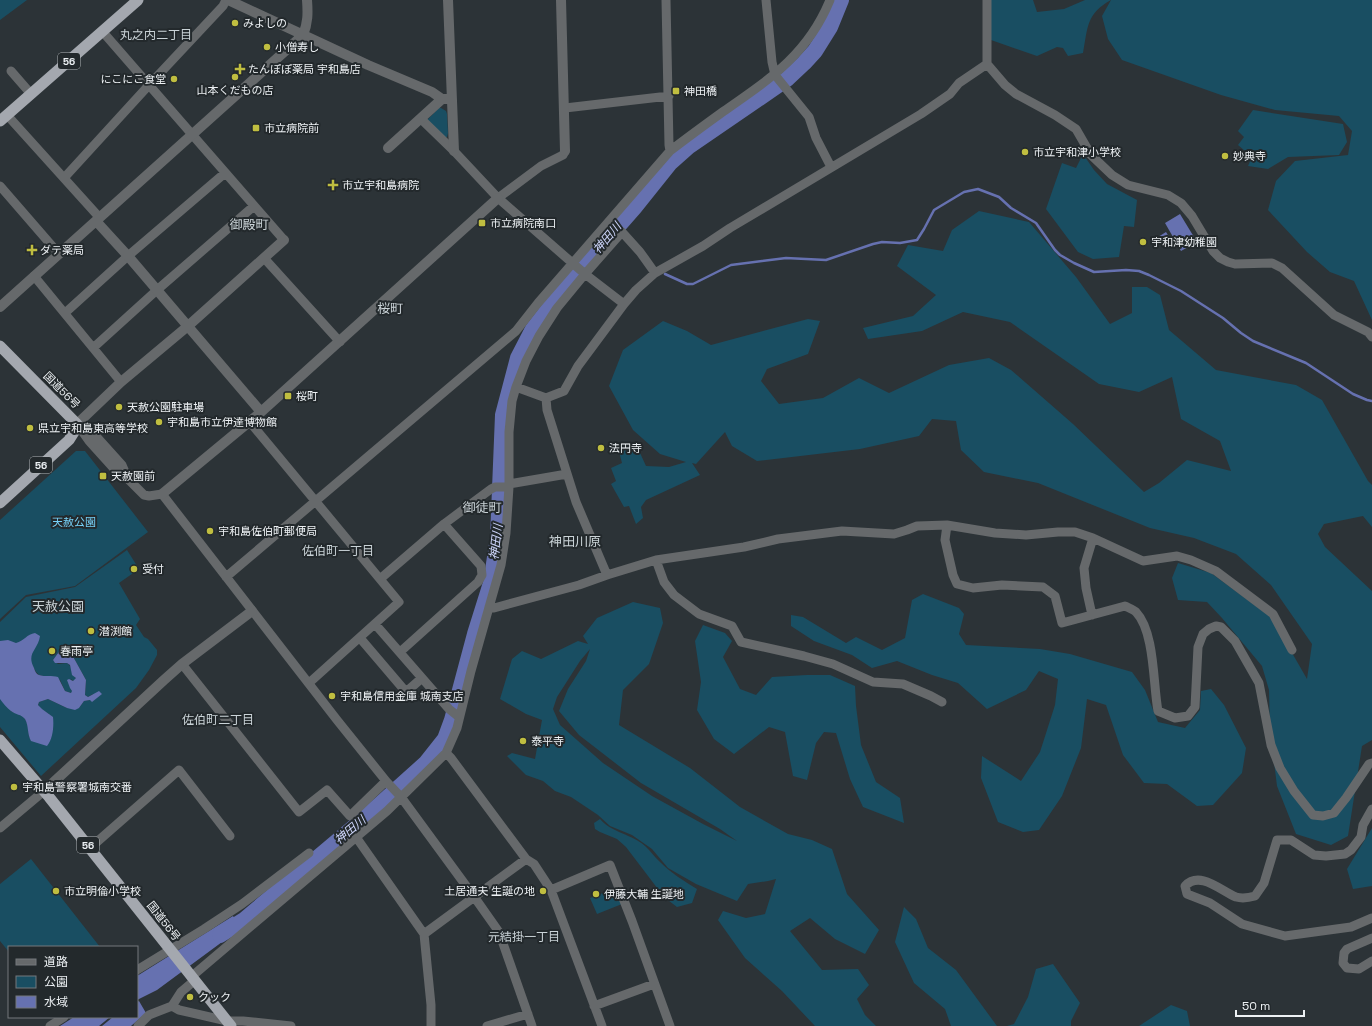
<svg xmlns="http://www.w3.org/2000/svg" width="1372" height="1026" viewBox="0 0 1372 1026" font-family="'Space Grotesk','Noto Sans JP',sans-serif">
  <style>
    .green { fill: #194e62; fill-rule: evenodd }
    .water { fill: #6671b0 }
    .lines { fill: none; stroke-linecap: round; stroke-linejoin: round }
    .stream { stroke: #6671b0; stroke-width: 2.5 }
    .river { stroke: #6671b0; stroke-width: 16 }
    .minor { stroke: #66696b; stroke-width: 9 }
    .tertiary { stroke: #66696b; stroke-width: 10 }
    .trunk { stroke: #a4a8af; stroke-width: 11 }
    .poi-dot { fill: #c0be40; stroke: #23292c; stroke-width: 1.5 }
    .labels { text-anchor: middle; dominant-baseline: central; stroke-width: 4; stroke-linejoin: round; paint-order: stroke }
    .shield { fill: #23292c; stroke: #b0b5b8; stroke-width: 1 }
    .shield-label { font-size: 10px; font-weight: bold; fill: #edf1f4 }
    .poi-label { font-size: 11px; fill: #edf1f4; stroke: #23292c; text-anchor: start }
    .street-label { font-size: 11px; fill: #edf1f4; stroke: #23292c }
    .park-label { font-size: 11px; fill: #77d2f9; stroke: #23292c }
    .neighbourhood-label { font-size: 12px; fill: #cad3d7; stroke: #23292c }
    .water-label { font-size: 12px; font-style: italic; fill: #cdd5fa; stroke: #23292c }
    .quarter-label { font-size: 13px; fill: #cad3d7; stroke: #23292c }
  </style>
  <rect width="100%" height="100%" fill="#2c3337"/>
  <path class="green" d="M0,0H27L0,20Z
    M989,0H1033L1037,12L1064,9L1085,0H1372V320L1354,281L1330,272L1307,252L1268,210L1276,181L1295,161L1348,155L1352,131L1339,116L1275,110L1221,95L1122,60L1108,39L1102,16L1111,0C1086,14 1088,27 1083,53L1068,56L1063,48L1057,47L1037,56L991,40Z
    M439,108H441L446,111L447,114L448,133L447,137L444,138L427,120Z
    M1253,110L1343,124L1347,142L1339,155L1288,157L1268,169L1248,166L1252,157L1238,145L1244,137L1238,131Z
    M1083,154L1094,170L1107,184L1137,200L1134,227L1124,226L1119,257L1093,259L1078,252L1046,209L1062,163L1076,168Z
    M979,211L1029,222L1076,277L1110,324L1132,313V287H1147L1160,295L1169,330L1216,370L1296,385L1322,400L1368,481L1372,485V527L1363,516L1324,524L1318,534L1325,547L1372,591V740L1362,746L1348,836L1331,845L1296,834L1277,786L1270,730L1269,690L1262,666L1222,618L1207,602L1178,600L1172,578L1178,563L1211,573L1272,618L1307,679L1312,644L1271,585L1236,554L1194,538L1150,528L1038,483L984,472L961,450L956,421L932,419L919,436L860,449L757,461L732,446L725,432L696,464L692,463L700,475L646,500L641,507L643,518L636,524L629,506L624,507L611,484L616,481L611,468L622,463L618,448L635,442L646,466L669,467L686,462L660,454L633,430L609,386L623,350L663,321L687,331L711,345L808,319L820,321L808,354L767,369L761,381L779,404L823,398L859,378L889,393L949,365L989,358L1011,370L1073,424L1144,492L1159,483L1187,460L1231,471L1220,441L1181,419L1172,377L1139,392L1099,384L1010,322L963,312L922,331L868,339L863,328L913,316L936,295L897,266L908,245L943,251L952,230Z
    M76,451H85L148,532L75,586L26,595L0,619V520Z
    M127,550L139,569L119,583L140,619L136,625L144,637L148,639L157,650V655L149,670L136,688L41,776L0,727V689L10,702L11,711C14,713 17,713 20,714C28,719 29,729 29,738L49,714L41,709L38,705L39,702L48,699L67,708H79L84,701L90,700L93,694L88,697L85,695L86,680L70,651L61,649L53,660L58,664L67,663C74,668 69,672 76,678L75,680L73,681L71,679L72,692L71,693L65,691L60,680L39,675L36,672L31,663L16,643L0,641V622L26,597L75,587Z
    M923,594L959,608L964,614L959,634L966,645L1040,649L1070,654L1132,672L1145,690L1158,722L1185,728L1200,710L1201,691L1211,689L1224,705L1246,748L1242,773L1213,805L1197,806L1167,784L1144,783L1123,755L1106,705L1087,699L1081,748L1062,796L1039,830L1023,832L998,822L981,778L982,756L1021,781L1040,752L1055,705L1058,679L1039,671L1026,690L987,709L958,683L932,675L897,661L872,668L852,655L814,641L791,626V615L803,617L846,643L856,637L882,650L905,638L912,600Z
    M633,602L660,608L663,623L649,664L623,690L619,725L690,768L740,807L788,834L812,840L832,849L847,894L879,930L865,954L835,939L810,918L790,931L822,970L858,969L869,985L857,999L865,1015L876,1026H815L782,991L745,958L718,920L723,911L746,918L765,914L776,879L768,881L748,884L737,901L696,884L668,868L652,849L632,835L610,826L598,815L571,797L555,791L543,781L526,775L507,756L512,753L535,759L542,720L526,714L500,699L512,659L522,651L541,659L578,641L588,644L583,636L597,618ZM590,649L586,661L568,689L559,711L579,735L641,783L720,829L737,841L703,824L652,796L603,763L560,725L553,709L557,697L580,661Z
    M703,625L725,633L732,641L723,657L740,689L756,695L772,677L807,675H830L855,686L856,706L861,745L876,782L900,798L904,823L863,807L850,779L836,733L824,732L816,743L807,780L793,776L785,732L769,727L734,754L714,739L697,710L701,682L695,641Z
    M600,819C612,833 632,834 645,846C651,851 654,857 660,862C671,873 684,881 697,889L692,903L677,907L664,897L626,847L617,839L600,832L595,829L594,823Z
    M1372,828V886L1353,889L1347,869Z
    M31,859L100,947H9V952L0,941V884Z
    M616,888L622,904L597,914L590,898Z
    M904,907L916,919L928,948L956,970L997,1026H951L945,1009L914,983L895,942Z
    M1053,964L1080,1003L1071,1021V1026H1007L1014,1024L1028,997L1036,969Z
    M1171,1005L1187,1011L1190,1026H1139Z"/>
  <path class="water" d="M1180,214L1197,242L1181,251L1165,223Z
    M1166,232L1173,243L1165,249L1158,237Z
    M35,633L40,636C38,650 26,653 34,668C35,671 36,674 39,675C45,677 52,675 58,677L65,691L71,693L72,691L70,688L67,680L69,679L73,681L76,678L72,675L70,665L67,663H55L53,660L61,649L70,651L86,680L85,695L88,697L99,691L102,694L92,702L90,700L84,701L79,708L75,710L67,708L48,699L39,702L38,705L42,709L53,717C54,726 53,739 47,746L31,741C27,734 29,726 25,719C21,714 16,715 11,711C7,708 3,703 0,699V641L8,640L16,643C24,641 27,634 35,633Z
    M233,916L241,928L157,990L137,1000V976Z
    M139,1001L146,1013L131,1026H102L113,1017H137V1002Z
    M74,1017H110L99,1026H60Z"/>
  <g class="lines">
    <path class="stream" d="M665,274L687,284H693L731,265L786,258L826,260L873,244L882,242L900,243L917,240L924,229L934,210L964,192L978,189L999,197L1011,208L1036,223L1055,250L1060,255L1074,263L1094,272L1126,270L1139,271L1149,275L1181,291L1223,318L1241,333L1253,341L1306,363L1353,394L1367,400L1372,401"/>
    <path class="river" d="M220,935L244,920L367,816L426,763L445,739L452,720L475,634L491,583L498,538L503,415L518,358L533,329L569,282L634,208L670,163L688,147L787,79L804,63L815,51L830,27L841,0"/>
    <path class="minor" d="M666,0L669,145L670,151
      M766,0L772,62L775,75L809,117L816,138L831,167
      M987,0V64L1005,85L1016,94L1055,115L1076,129L1091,155L1112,175L1128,185L1168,195L1181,203L1192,216L1213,251L1220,258L1228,262L1235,264L1272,263L1282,268L1334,315L1368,332L1372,337
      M102,31L284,240
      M11,71L31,94
      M565,108L669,96
      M7,115L99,217
      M421,119L454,151L498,198L585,274L624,304
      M64,178L149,85L223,6L226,0
      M0,186L59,254
      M498,198L541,166L563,155L565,151
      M264,258L340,342
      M34,276L121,382
      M65,313L128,256L225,173
      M93,348L157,290L254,206
      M516,387L546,398
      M249,421L399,602L309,683
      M77,424L89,441L117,472L128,479L144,495L149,496L162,494L337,720L386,781L401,797L475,898L499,932L532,1026
      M81,426L95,435L122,465L128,479
      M509,484L567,474
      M947,525L945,540L953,575L957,584L973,588L1002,585L1043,587L1055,596L1062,623L1125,606C1129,608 1134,610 1136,612C1155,632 1153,685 1158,711L1175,718L1188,716L1195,707L1198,647L1203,634L1209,629L1216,626L1221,627L1235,641L1259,683L1271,745L1280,768L1294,791L1313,815L1323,816L1334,813L1346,798L1369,764L1372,763
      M656,560L664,582L674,595L699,614L732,626L741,642L804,656L833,664L873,682L903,684L931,696L942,702
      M607,575L576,502L547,410L546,398L564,391L578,366L624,304L636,290L655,273L703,246L730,228L921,114L950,94L959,83L987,64
      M226,577L516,331L538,303L670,151C688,137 706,124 724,111C770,79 808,54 830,0
      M380,579L444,524L491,489L495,487H509
      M489,607L494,608L579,585L607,575L656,560L744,547L778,539L842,531L894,534L907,530L917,526L947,525L995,533L1026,535L1058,532H1075L1093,538L1143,561L1177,556L1191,560L1216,571L1273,614L1292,650
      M1092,615L1086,588L1084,568L1093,538
      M375,624L449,709L459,717
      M360,638L406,692L422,678
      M400,652L478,582L482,575L481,566L444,524
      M182,664L299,812L327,790L350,816L386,781
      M446,753L451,758L526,859L534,864L551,890L602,1026
      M1372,809L1363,825L1361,837L1351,850L1345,854L1326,856L1314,855L1291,840H1277L1264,883L1255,896C1248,898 1243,899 1236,897C1221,891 1200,870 1185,886L1187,894L1210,903L1242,924L1285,936L1351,927L1372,918
      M0,828L44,791
      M356,837L424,934L431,1005V1026
      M90,848L179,770L230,836
      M551,890L610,865L632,921L670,1026
      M424,934L526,859
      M1372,938L1347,949L1344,953L1343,963L1347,968L1359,969L1372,961
      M137,970L204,929L242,904L309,853
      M191,977L387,811L446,753L457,728L471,671L501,565L506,533L509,487V432L512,401L516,387L526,361L539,336L557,308L585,274L622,232L640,252L655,273
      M172,1006L179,1010L227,1021H243L291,1026
      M594,1006L654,984
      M50,1026L64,1017
      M138,1026L149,1015L172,1006L181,992L194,981
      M487,1026L528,1014"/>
    <path class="tertiary" d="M228,0L368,65L432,92L442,99H452
      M448,0L454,151
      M561,0L565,151
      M388,148L442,99
      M96,221L128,256L261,412
      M0,307L303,35C308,23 308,13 307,0
      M77,424L121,382L188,326L284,240
      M162,494L261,412L498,198
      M44,791L164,680L182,664L252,611"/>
    <path class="trunk" d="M0,121L138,0
      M0,346L77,424L74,432L69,440L0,503
      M0,740L49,797L231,1026"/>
  </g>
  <g class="poi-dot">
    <circle cx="235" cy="23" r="4"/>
    <circle cx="267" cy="47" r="4"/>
    <path d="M238 63h4v4h4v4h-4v4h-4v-4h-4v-4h4z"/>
    <circle cx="235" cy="77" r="4"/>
    <circle cx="174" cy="79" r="4"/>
    <rect x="672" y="87" width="8" height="8" rx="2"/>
    <rect x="252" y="124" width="8" height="8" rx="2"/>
    <circle cx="1025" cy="152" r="4"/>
    <circle cx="1225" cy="156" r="4"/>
    <path d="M331 179h4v4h4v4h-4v4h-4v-4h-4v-4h4z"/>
    <rect x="478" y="219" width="8" height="8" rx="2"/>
    <circle cx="1143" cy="242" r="4"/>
    <path d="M30 244h4v4h4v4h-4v4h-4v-4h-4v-4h4z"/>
    <rect x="284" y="392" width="8" height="8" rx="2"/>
    <circle cx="119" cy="407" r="4"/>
    <circle cx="159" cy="422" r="4"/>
    <circle cx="30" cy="428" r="4"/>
    <circle cx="601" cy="448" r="4"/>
    <rect x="99" y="472" width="8" height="8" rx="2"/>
    <circle cx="210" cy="531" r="4"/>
    <circle cx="134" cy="569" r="4"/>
    <circle cx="91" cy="631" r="4"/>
    <circle cx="52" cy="651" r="4"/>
    <circle cx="332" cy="696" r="4"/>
    <circle cx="523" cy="741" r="4"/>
    <circle cx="14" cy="787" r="4"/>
    <circle cx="56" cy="891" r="4"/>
    <circle cx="543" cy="891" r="4"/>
    <circle cx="596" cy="894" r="4"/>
    <circle cx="190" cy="997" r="4"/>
  </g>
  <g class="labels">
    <g class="shield">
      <rect x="58" y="53" width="22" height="16" rx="3"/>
      <rect x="30" y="457" width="22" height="16" rx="3"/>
      <rect x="77" y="837" width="22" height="16" rx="3"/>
    </g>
    <g class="shield-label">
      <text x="69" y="61">56</text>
      <text x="41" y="465">56</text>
      <text x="88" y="845">56</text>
    </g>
    <g class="poi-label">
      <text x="243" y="23">みよしの</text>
      <text x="275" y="47">小僧寿し</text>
      <text x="248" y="69">たんぽぽ薬局 宇和島店</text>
      <text x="166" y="79" text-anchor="end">にこにこ食堂</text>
      <text x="235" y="90" text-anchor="middle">山本くだもの店</text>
      <text x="684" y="91">神田橋</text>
      <text x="264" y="128">市立病院前</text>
      <text x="1033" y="152">市立宇和津小学校</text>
      <text x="1233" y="156">妙典寺</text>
      <text x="342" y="185">市立宇和島病院</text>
      <text x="490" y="223">市立病院南口</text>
      <text x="1151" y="242">宇和津幼稚園</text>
      <text x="40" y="250">ダテ薬局</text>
      <text x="296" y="396">桜町</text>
      <text x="127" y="407">天赦公園駐車場</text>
      <text x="167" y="422">宇和島市立伊達博物館</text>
      <text x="38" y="428">県立宇和島東高等学校</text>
      <text x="609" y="448">法円寺</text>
      <text x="111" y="476">天赦園前</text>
      <text x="218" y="531">宇和島佐伯町郵便局</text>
      <text x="142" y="569">受付</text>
      <text x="99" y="631">潜渕館</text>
      <text x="60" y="651">春雨亭</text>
      <text x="340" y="696">宇和島信用金庫 城南支店</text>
      <text x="531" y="741">泰平寺</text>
      <text x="22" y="787">宇和島警察署城南交番</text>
      <text x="64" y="891">市立明倫小学校</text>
      <text x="535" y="891" text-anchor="end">土居通夫 生誕の地</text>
      <text x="604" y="894">伊藤大輔 生誕地</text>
      <text x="198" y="997">クック</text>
    </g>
    <g class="street-label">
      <text transform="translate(62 390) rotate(45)">国道56号</text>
      <text transform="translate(164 921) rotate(52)">国道56号</text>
    </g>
    <g class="park-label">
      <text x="74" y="522">天赦公園</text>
    </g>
    <g class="neighbourhood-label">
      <text x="156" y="35">丸之内二丁目</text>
      <text x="338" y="551">佐伯町一丁目</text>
      <text x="218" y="720">佐伯町二丁目</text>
      <text x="524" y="937">元結掛一丁目</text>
    </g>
    <g class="water-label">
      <text transform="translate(607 238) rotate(-50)">神田川</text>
      <text transform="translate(496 542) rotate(-83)">神田川</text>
      <text transform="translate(350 830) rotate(-40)">神田川</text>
    </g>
    <g class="quarter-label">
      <text x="249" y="224">御殿町</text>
      <text x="390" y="308">桜町</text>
      <text x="482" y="507">御徒町</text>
      <text x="575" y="541">神田川原</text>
      <text x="58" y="606">天赦公園</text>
    </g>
  </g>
  <rect x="8" y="946" width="130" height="72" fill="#23292c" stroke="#74797c"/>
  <rect x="16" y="959" width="20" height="6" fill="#66696b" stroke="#74797c"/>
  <text x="44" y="966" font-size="12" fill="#edf1f4">道路</text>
  <rect x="16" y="976" width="20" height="12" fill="#194e62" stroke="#74797c"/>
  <text x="44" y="986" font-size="12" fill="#edf1f4">公園</text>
  <rect x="16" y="996" width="20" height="12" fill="#6671b0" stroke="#74797c"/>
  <text x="44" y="1006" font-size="12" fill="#edf1f4">水域</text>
  <path d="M1236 1010v6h68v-6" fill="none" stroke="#edf1f4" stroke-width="2"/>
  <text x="1242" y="1010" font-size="12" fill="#edf1f4" stroke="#23292c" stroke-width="3" paint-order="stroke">50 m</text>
</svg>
